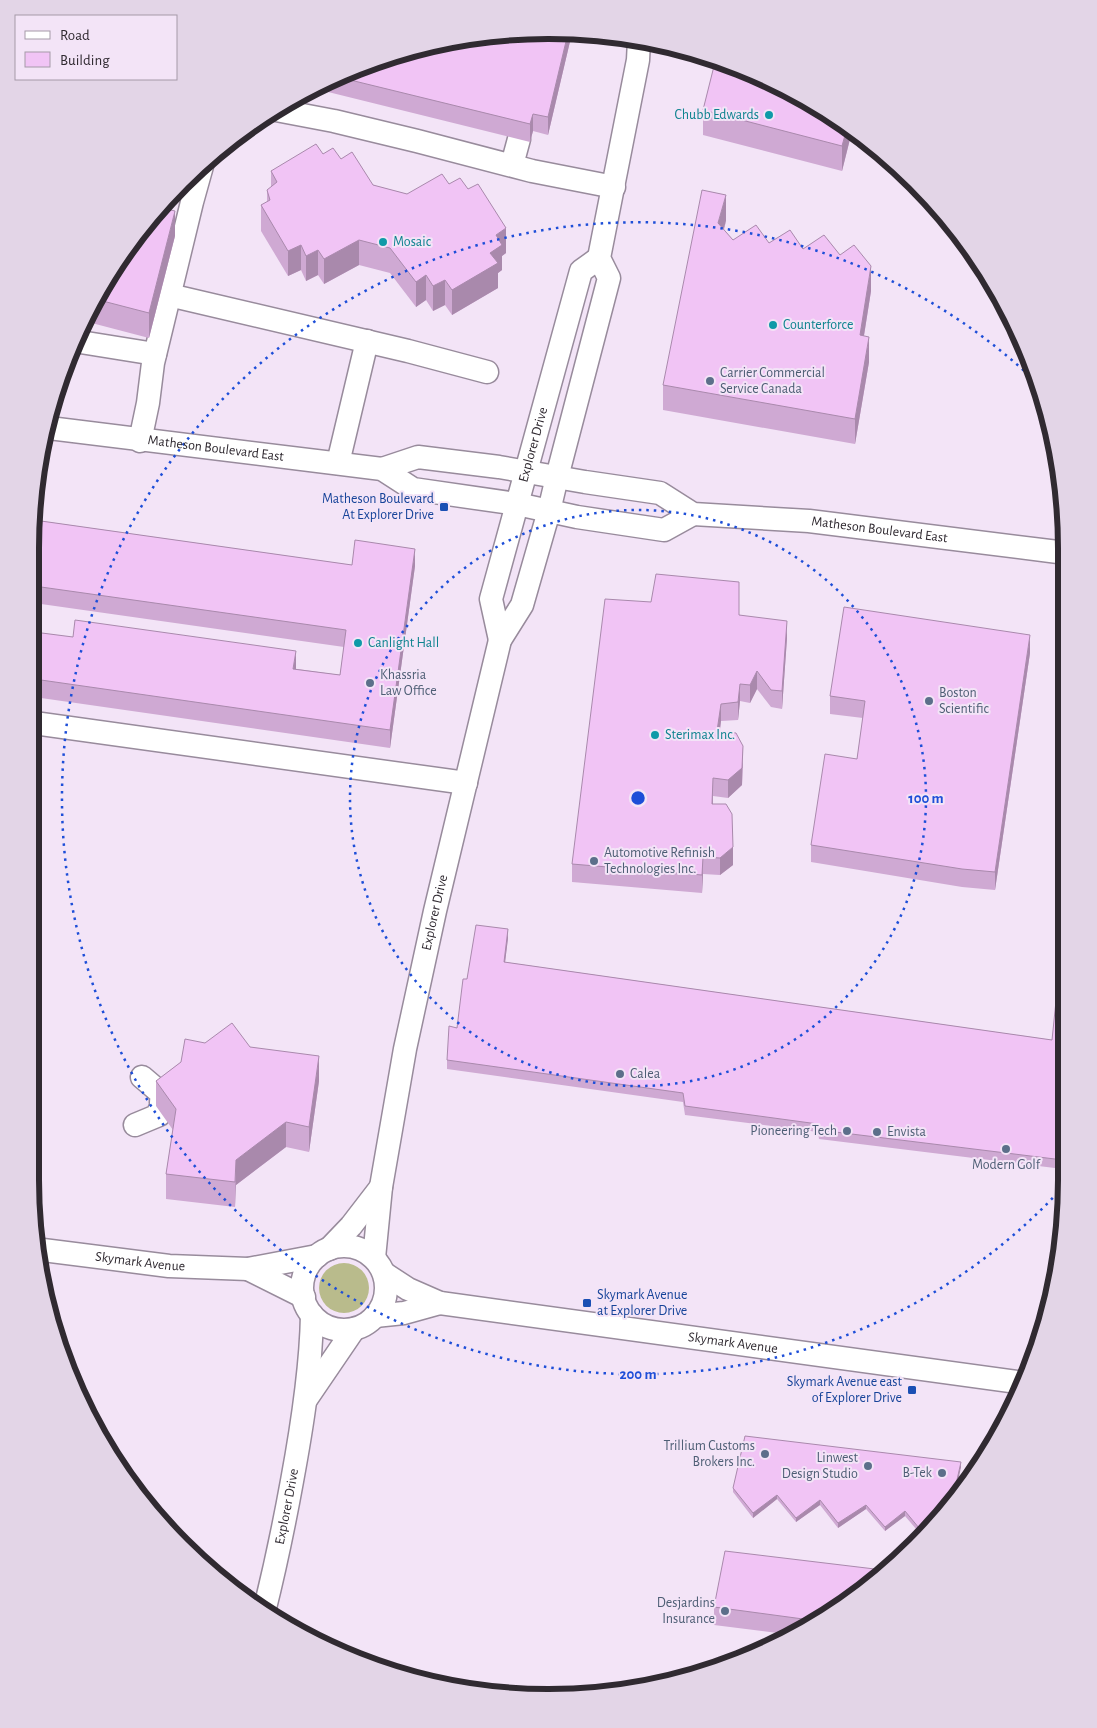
<svg xmlns="http://www.w3.org/2000/svg" width="1097" height="1728" viewBox="0 0 1097 1728" font-family="'Alegreya Sans',sans-serif">
  <style>
    .green { fill: #b9bb8c }
    .lines { fill: none; stroke-linecap: round; stroke-linejoin: round }
    .minor-casing { stroke: #988b9c; stroke-width: 25 }
    .minor { stroke: #fff; stroke-width: 22 }
    .wall { fill: #cfa9d3 }
    .shaded-wall { fill: #a989ac }
    .building { fill: #f1c4f5; stroke: #a989ac }
    .ring { fill: none; stroke: #1d4ed8; stroke-width: 2.5; stroke-dasharray: 2.5 5 }
    .culture-dot { fill: #0f9aa8; stroke: #f3e4f7; stroke-width: 2 }
    .service-dot { fill: #5c6f8a; stroke: #f3e4f7; stroke-width: 2 }
    .transit-dot { fill: #1a4fb4; stroke: #f3e4f7; stroke-width: 2 }
    .labels { text-anchor: middle; dominant-baseline: central; stroke-width: 4; stroke-linejoin: round; paint-order: stroke }
    .culture-label { font-size: 14px; fill: #0d838f; stroke: #f3e4f7; text-anchor: start }
    .service-label { font-size: 14px; fill: #4e5e75; stroke: #f3e4f7; text-anchor: start }
    .street-label { font-size: 14px; fill: #302a31; stroke: #f3e4f7 }
    .transit-label { font-size: 14px; fill: #164399; stroke: #f3e4f7; text-anchor: end }
    .rim { fill: none; stroke: #302a31; stroke-width: 6 }
    .centre { fill: #1d4ed8; stroke: #f3e4f7; stroke-width: 2.5 }
    .ring-label { font-size: 15px; text-anchor: middle; font-weight: bold; fill: #1d4ed8; stroke: #f3e4f7; stroke-width: 4; stroke-linejoin: round; paint-order: stroke }
  </style>
  <rect width="100%" height="100%" fill="#f3e4f7"/>
  <path class="green" d="M319 1288a25 25 0 1 1 50 0a25 25 0 1 1-50 0Z"/>
  <g class="lines">
    <g class="minor-casing">
      <g id="minor">
        <path d="M276,110L334,121L417,141L532,171L614,187"/>
        <path d="M512,165L519,139"/>
        <path d="M169,295L408,351L487,372"/>
        <path d="M74,341L155,354"/>
        <path id="s1" d="M49,428L382,469L413,489L517,504L577,517L664,530L693,514"/>
        <path d="M140,441L148,403L153,363L192,202L202,166"/>
        <path d="M338,463L367,341"/>
        <path id="s2" d="M382,469L418,457L499,467L585,482L660,493L693,514L809,521L1066,553"/>
        <path id="s3" d="M500,640L491,599L581,271L599,258"/>
        <path d="M34,723L466,783"/>
        <path d="M142,1077L162,1094L161,1102"/>
        <path d="M135,1125L159,1115V1111"/>
        <circle cx="344" cy="1288" r="42"/>
        <path id="s4" d="M35,1249L169,1266L248,1269L317,1256"/>
        <path d="M329,1249L351,1226L381,1187"/>
        <path id="s5" d="M374,1258L381,1187L405,1049L435,911L500,640L522,605L549,511L557,477L609,278L599,258L638,60L639,40"/>
        <path d="M248,1269L304,1297"/>
        <path id="s6" d="M385,1274L408,1289L440,1303L1025,1383"/>
        <path d="M375,1316L404,1313L440,1303"/>
        <path d="M307,1398L354,1329"/>
        <path id="s7" d="M264,1612C275,1568 284,1525 292,1481C302,1427 311,1371 312,1315"/>
      </g>
    </g>
    <use href="#minor" class="minor"/>
  </g>
  <path class="wall" d="M572,33L548,135L533,131L530,142L312,88L319,84L414,48Z
    M703,110L852,131L842,171L703,135Z
    M323,154L341,159L373,185L407,194L449,184L506,253L502,256V270L498,273V288L452,315L445,305L433,311L426,300L416,307L390,273L359,265L324,284L318,275L306,281L301,270L288,276L261,231V205L267,202V190L271,187V171Z
    M726,221L724,230L733,240L769,243L840,255L871,291L864,336L869,362L855,444L663,410V385Z
    M175,236L149,338L84,321L100,289Z
    M962,237L967,245L962,244Z
    M34,520L352,565L415,566L390,748L34,697V632L340,675L344,647L34,603Z
    M739,615L787,638L782,709L771,707L757,689L750,703L740,701L738,720L721,721L720,732L743,764L742,785L728,798L713,796V804L733,865L720,875L703,874L702,893L572,882V864Z
    M1030,653L995,890L962,887L811,862V845L857,759L863,718L830,714V696Z
    M508,938L505,962L1052,1040L1064,1002L1063,1169L819,1139L818,1132L685,1115L683,1102L447,1069V1060L457,1028L467,979Z
    M250,1047L319,1081L309,1152L286,1147L236,1185L235,1207L166,1199V1174L173,1130L156,1106V1081L181,1062Z
    M961,1467L939,1521L922,1536L905,1516L885,1531L866,1509L838,1528L820,1505L796,1522L777,1499L753,1518L733,1492V1488Z
    M714,1607L836,1611L793,1635L714,1625Z"/>
  <path class="shaded-wall" d="M568,33H572L548,135V117Z
    M533,114V131L530,142V124Z
    M847,128L852,131L842,171V146Z
    M726,195V221L718,248V223Z
    M175,211V236L149,338V313Z
    M506,228V253L502,256V270L498,273V288L452,315V290L490,253L496,235Z
    M359,240V265L324,284V259Z
    M301,245V270L288,276V251Z
    M318,250V275L306,281V256Z
    M871,266V291L860,360V335Z
    M426,275V300L416,307V282Z
    M445,280V305L433,311V286Z
    M869,337V362L855,444V419Z
    M415,549V566L390,748V730Z
    M787,621V638L782,709V691Z
    M1030,635V653L995,890V872Z
    M296,651V669H293Z
    M757,671V689L750,703V685Z
    M740,684V701L738,720V702Z
    M721,704V721L717,749V731Z
    M743,746L742,785L728,798V780Z
    M713,778V796L712,822V804Z
    M733,847V865L720,875V858Z
    M703,857V874L702,893V875Z
    M508,929V938L504,971V962Z
    M319,1056V1081L309,1152V1127Z
    M286,1122V1147L236,1185L235,1207L236,1160Z
    M961,1462V1467L954,1500L952,1502Z
    M777,1495V1499L753,1518V1513Z
    M820,1500V1505L796,1522V1518Z
    M866,1505V1509L838,1528V1523Z
    M905,1511V1516L885,1531V1527Z"/>
  <path class="building" d="M514,31L568,33L548,117L533,114L530,124L338,77L414,48Z
    M716,58L808,99L847,128L842,146L703,110Z
    M316,144L323,154L333,148L341,159L352,152L373,185L407,194L442,174L449,184L460,178L468,189L478,184L506,228L496,235L502,245L490,253L498,263L452,290L445,280L433,286L426,275L416,282L390,248L359,240L324,259L318,250L306,256L301,245L288,251L261,205L270,200L267,190L277,182L271,171Z
    M702,190L726,195L718,223L733,240L756,225L769,243L790,230L803,249L824,235L840,255L854,245L871,266L860,335L869,337L855,419L663,385Z
    M158,207L175,211L149,313L95,299L100,289Z
    M34,520L352,565L355,540L415,549L390,730L34,679V632L73,637L75,620L296,651L293,669L340,675L346,630L34,586Z
    M656,574L739,582V615L787,621L782,691L771,690L757,671L750,685L740,684L738,702L721,704L717,731L736,733L743,746L742,768L728,780L713,778L712,804H726L732,814L733,847L720,858L703,857L702,875L572,864L605,599L651,602Z
    M844,607L1030,635L995,872L962,869L811,845L825,754L857,759L865,701L830,696Z
    M476,925L508,929L504,962L1052,1040L1056,1001L1064,1002L1063,1160L819,1130L818,1124L685,1106L683,1093L447,1060L449,1026L457,1028L463,979H467Z
    M232,1023L250,1047L319,1056L309,1127L286,1122L236,1160L235,1182L166,1174L176,1109L156,1081L181,1062L185,1039L205,1043Z
    M745,1436L961,1462L952,1502L939,1521L924,1534L905,1511L885,1527L866,1505L838,1523L820,1500L796,1518L777,1495L753,1513L733,1488Z
    M725,1551L883,1570L836,1611L818,1621L714,1607Z"/>
  <g class="ring">
    <circle cx="638" cy="798" r="288"/>
    <path d="M1063 1187A576 576 0 1 1 1034 380"/>
  </g>
  <g class="culture-dot">
    <circle cx="769" cy="115" r="5"/>
    <circle cx="383" cy="242" r="5"/>
    <circle cx="773" cy="325" r="5"/>
    <circle cx="358" cy="643" r="5"/>
    <circle cx="655" cy="735" r="5"/>
  </g>
  <g class="service-dot">
    <circle cx="710" cy="381" r="5"/>
    <circle cx="370" cy="683" r="5"/>
    <circle cx="929" cy="701" r="5"/>
    <circle cx="594" cy="861" r="5"/>
    <circle cx="620" cy="1074" r="5"/>
    <circle cx="847" cy="1131" r="5"/>
    <circle cx="877" cy="1132" r="5"/>
    <circle cx="1006" cy="1149" r="5"/>
    <circle cx="765" cy="1454" r="5"/>
    <circle cx="868" cy="1466" r="5"/>
    <circle cx="942" cy="1473" r="5"/>
    <circle cx="725" cy="1611" r="5"/>
  </g>
  <g class="transit-dot">
    <rect x="439" y="502" width="10" height="10" rx="2.5"/>
    <rect x="582" y="1298" width="10" height="10" rx="2.5"/>
    <rect x="907" y="1385" width="10" height="10" rx="2.5"/>
  </g>
  <g class="labels">
    <g class="culture-label">
      <text x="759" y="115" text-anchor="end">Chubb Edwards</text>
      <text x="393" y="242">Mosaic</text>
      <text x="783" y="325">Counterforce</text>
      <text x="368" y="643">Canlight Hall</text>
      <text x="665" y="735">Sterimax Inc.</text>
    </g>
    <g class="service-label">
      <text x="720" y="373">Carrier Commercial<tspan x="720" dy="16">Service Canada</tspan></text>
      <text x="380" y="675">Khassria<tspan x="380" dy="16">Law Office</tspan></text>
      <text x="939" y="693">Boston<tspan x="939" dy="16">Scientific</tspan></text>
      <text x="604" y="853">Automotive Refinish<tspan x="604" dy="16">Technologies Inc.</tspan></text>
      <text x="630" y="1074">Calea</text>
      <text x="837" y="1131" text-anchor="end">Pioneering Tech</text>
      <text x="887" y="1132">Envista</text>
      <text x="1006" y="1165" text-anchor="middle">Modern Golf</text>
      <text x="755" y="1446" text-anchor="end">Trillium Customs<tspan x="755" dy="16">Brokers Inc.</tspan></text>
      <text x="858" y="1458" text-anchor="end">Linwest<tspan x="858" dy="16">Design Studio</tspan></text>
      <text x="932" y="1473" text-anchor="end">B-Tek</text>
      <text x="715" y="1603" text-anchor="end">Desjardins<tspan x="715" dy="16">Insurance</tspan></text>
    </g>
    <g class="street-label">
      <text stroke="none"><textPath href="#s3" startOffset="202">Explorer Drive</textPath></text>
      <text stroke="none"><textPath href="#s1" startOffset="168">Matheson Boulevard East</textPath></text>
      <text stroke="none"><textPath href="#s2" startOffset="509">Matheson Boulevard East</textPath></text>
      <text stroke="none"><textPath href="#s5" startOffset="351">Explorer Drive</textPath></text>
      <text stroke="none"><textPath href="#s4" startOffset="106">Skymark Avenue</textPath></text>
      <text stroke="none"><textPath href="#s6" startOffset="358">Skymark Avenue</textPath></text>
      <text stroke="none"><textPath href="#s7" startOffset="108">Explorer Drive</textPath></text>
    </g>
    <g class="transit-label">
      <text x="434" y="499">Matheson Boulevard<tspan x="434" dy="16">At Explorer Drive</tspan></text>
      <text x="597" y="1295" text-anchor="start">Skymark Avenue<tspan x="597" dy="16">at Explorer Drive</tspan></text>
      <text x="902" y="1382">Skymark Avenue east<tspan x="902" dy="16">of Explorer Drive</tspan></text>
    </g>
  </g>
  <path d="M0 0H1097V1728H0ZM548 39H549A509 509 0 0 1 1058 548V1180A509 509 0 0 1 549 1689H548A509 509 0 0 1 39 1180V548A509 509 0 0 1 548 39Z" fill="#e3d5e7" fill-rule="evenodd"/>
  <path class="rim" d="M548 39H549A509 509 0 0 1 1058 548V1180A509 509 0 0 1 549 1689H548A509 509 0 0 1 39 1180V548A509 509 0 0 1 548 39Z"/>
  <circle cx="638" cy="798" r="8" class="centre"/>
  <g class="ring-label">
    <text x="926" y="803">100 m</text>
    <text x="638" y="1379">200 m</text>
  </g>
  <rect x="15" y="15" width="162" height="65" fill="#f3e4f7" stroke="#a59aa8"/>
  <rect x="25" y="31" width="25" height="8" fill="#ffffff" stroke="#a59aa8"/>
  <text x="60" y="40" font-size="15" fill="#302a31">Road</text>
  <rect x="25" y="52" width="25" height="15" fill="#f1c4f5" stroke="#a59aa8"/>
  <text x="60" y="65" font-size="15" fill="#302a31">Building</text>
</svg>
